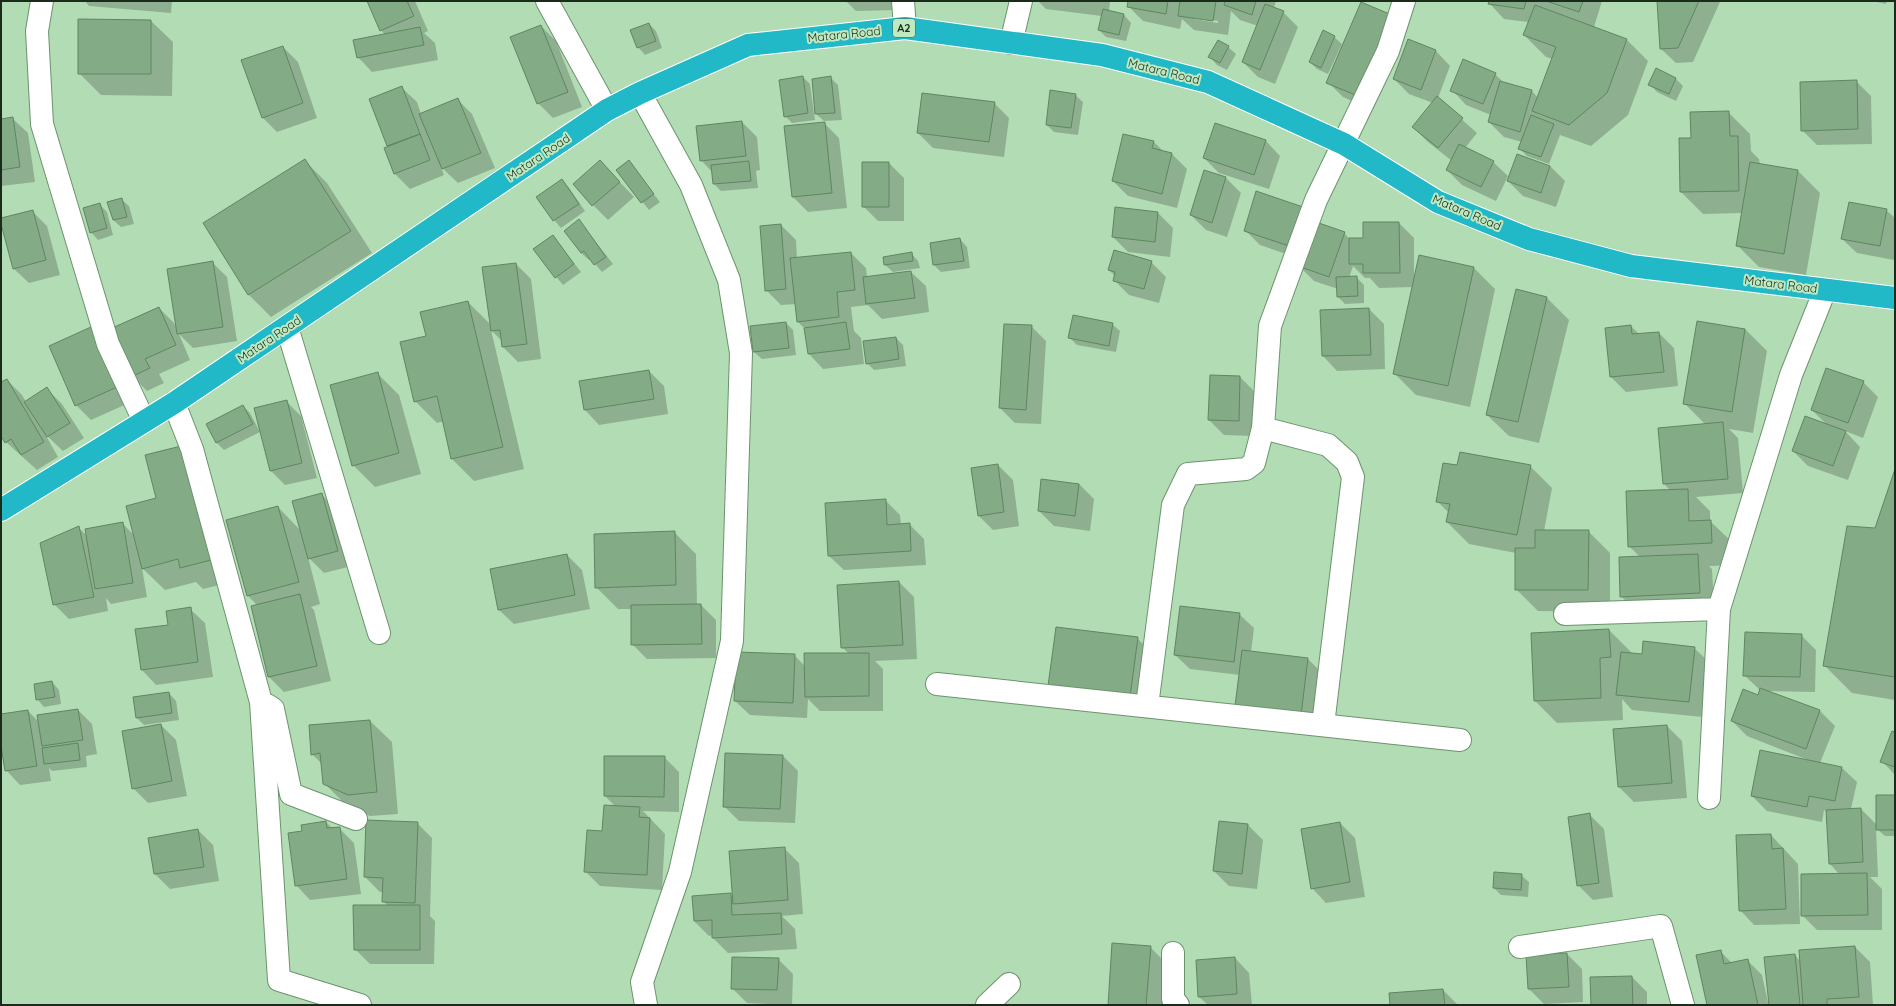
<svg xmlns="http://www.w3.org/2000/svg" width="1896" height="1006" viewBox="0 0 1896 1006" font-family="Quicksand,sans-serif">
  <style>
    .shadow { fill: #0003; fill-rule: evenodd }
    .building { fill: #83ab85; stroke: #5f8661 }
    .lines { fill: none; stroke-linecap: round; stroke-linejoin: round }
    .minor-casing { stroke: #6c936e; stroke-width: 24 }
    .highway-casing { stroke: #fff; stroke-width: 24 }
    .minor { stroke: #fff; stroke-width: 22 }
    .highway { stroke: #21b8c7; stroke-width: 22 }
    .labels { text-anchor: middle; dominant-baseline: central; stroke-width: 4; stroke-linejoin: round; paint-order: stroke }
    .shield { fill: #bfe9c1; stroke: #4c634d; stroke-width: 1 }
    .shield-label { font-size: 11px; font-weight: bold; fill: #1a2a1b }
    .street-label { font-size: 12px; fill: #1a2a1b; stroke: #bfe9c1 }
  </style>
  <rect width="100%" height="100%" fill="#b2dcb4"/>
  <path class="shadow" d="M85,1H172L171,13L89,6Z
    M368,1H415L428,31L424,33L435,43L438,60L372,72L358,57L385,35L381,30Z
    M846,1H897L898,10L856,11Z
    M1038,1H1110L1109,12L1124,15L1131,23L1126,41L1106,37L1099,30L1102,16L1046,9Z
    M1129,1H1276L1274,8L1283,12L1298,27L1275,84L1258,77L1243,62L1258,26L1240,20L1231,11L1228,35L1194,30L1182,19L1180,29L1143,21L1128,6ZM1194,17L1218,21V23L1194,19Z
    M1490,1H1602L1594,27L1626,39L1648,61L1628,115L1591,146L1560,135L1549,164L1527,156L1519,148L1522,142L1504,137L1489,122L1491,115L1466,105L1452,90L1495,74L1505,84L1532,91L1538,98L1553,59L1546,57L1524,35L1529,22L1504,19L1490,4Z
    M1658,1L1720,2L1693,62L1676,63L1661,49Z
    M1872,1H1887L1886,4Z
    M151,21L173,42L172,96L101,95L79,73Z
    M649,24L656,31L662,48L645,55L638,47Z
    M541,26L556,41L582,107L553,118L538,103Z
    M1406,31L1373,110L1343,97L1328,82Z
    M1334,37L1342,44L1328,74L1317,69L1310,62Z
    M283,47L298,62L317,118L277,132L262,117Z
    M1228,47L1236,54L1227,70L1217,65L1210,57Z
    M1436,51L1450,66L1438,98L1477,133L1465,148L1493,162L1508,176L1496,201L1462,185L1447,170L1452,161L1428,142L1413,127L1433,103L1409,94L1394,79Z
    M1657,70L1676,79L1683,86L1676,101L1657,92L1650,84Z
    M803,77L810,84L815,120L792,123L785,116Z
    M831,78L838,85L842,120L824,121L816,114L813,80Z
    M1856,81L1871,96L1872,144L1817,145L1802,130Z
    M402,88L417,102L421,114L457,99L472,114L495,168L458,183L441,167L444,175L410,189L395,174L385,149L389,147L371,99Z
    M1075,95L1083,102L1078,135L1054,132L1047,125Z
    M994,103L1009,118L1004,157L933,148L918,133Z
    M1728,112L1750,134L1751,151L1759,159L1760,165L1798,171L1820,193L1806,275L1759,267L1737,245L1743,213L1703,214L1681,192L1692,139Z
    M13,119L28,133L35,182L1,186V120Z
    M742,122L757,137L760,170L756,171L758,188L721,191L714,184L713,173L701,160Z
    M824,123L839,138L847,208L808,212L793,197L785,127Z
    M1266,141L1280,156L1269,189L1219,173L1204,158Z
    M1154,142L1164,152L1172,154L1187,169L1177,208L1128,196L1113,181Z
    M305,161L327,183L372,253L271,317L249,295L204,224Z
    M628,162L660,202L649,210L617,170Z
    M863,163H889L904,178V221H878L863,206Z
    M1550,166L1565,181L1556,207L1523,196L1508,181Z
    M1205,171L1226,178L1241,193L1227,237L1206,230L1191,215Z
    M615,177L634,197L608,220L593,205Z
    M562,180L569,188L585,211L561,228L554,220L538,197Z
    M121,199L129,206L134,224L121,227L113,220L109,202Z
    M99,204L107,212L113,235L98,240L91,232Z
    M1886,210L1895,218L1894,260L1857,253L1842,239Z
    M32,211L47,226L60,275L29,283L14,269L1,219Z
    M1158,213L1173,228L1170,257L1128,252L1113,237Z
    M579,221L613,264L602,272L591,259L589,260L581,253L566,231Z
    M1317,223L1344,233L1350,239H1364L1399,223L1414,238V279L1473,267L1495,289L1470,407L1416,395L1394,373L1413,287L1379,288L1370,278H1365L1353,266L1349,278L1356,277L1364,285V303L1345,304L1338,297V289L1314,281L1299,266L1301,259L1260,245L1245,230Z
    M781,225L796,240L797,259L851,253L866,268L867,277L911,272L926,286L929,312L882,319L868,305L851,307L854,331L861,338L864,364L823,369L809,354L805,329L797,321L796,304L781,305L766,290Z
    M553,236L581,272L563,285L534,250Z
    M960,239L967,247L970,268L941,272L934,265Z
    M911,253L918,261L920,268L893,272L885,265Z
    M212,262L227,277L237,341L193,348L179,334L190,360L159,374L164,383L147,391L132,376L159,308L174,323L177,330Z
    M1151,262L1166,277L1159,303L1129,295L1114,280L1115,276L1109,270Z
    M516,264L531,279L541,359L518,362L503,347L502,341L491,330L524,469L474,481L452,459L444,421L437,423L415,401L427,337L468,302L491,325Z
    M1547,298L1569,320L1539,443L1509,436L1487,415Z
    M1369,309L1384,324L1385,369L1337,371L1323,356Z
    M1698,322L1745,329L1767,351L1753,433L1729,429L1738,438L1743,493L1696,497L1710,511V521L1733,543L1734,565L1709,566L1712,569L1714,608L1636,611L1621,596L1640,557L1629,546L1670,490L1664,484L1659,429L1706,425L1685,404Z
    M786,323L793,330L796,355L762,359L754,352Z
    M1112,324L1120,331L1116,352L1077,345L1069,337Z
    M1031,326L1046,341L1041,424L1015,423L1000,408Z
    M1631,326L1640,335L1659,333L1674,348L1678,386L1626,392L1611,377Z
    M90,328L131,402L91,420L76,405L50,346Z
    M896,338L903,345L906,366L874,370L867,363Z
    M649,371L664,386L668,414L599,425L585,410Z
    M377,373L399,395L421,474L375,487L353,465Z
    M1211,376L1240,377L1255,392L1253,436L1224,435L1209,420Z
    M7,380L22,395L26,402L47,389L62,404L84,438L63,451L45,434L58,457L37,470L6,442L1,434V384Z
    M1863,382L1878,397L1863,438L1845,431L1860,447L1848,480L1808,466L1793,451L1827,425L1812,410Z
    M286,401L301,416L317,478L285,485L270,470Z
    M243,406L250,413L260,432L224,450L217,443L208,424Z
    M998,465L1013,480L1019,526L993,530L978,515Z
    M1530,466L1552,488L1544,531H1588L1610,553V612L1538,611L1516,589V553L1469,544L1447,522L1449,513L1437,501L1458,467Z
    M1895,472V700L1852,693L1824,665L1876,530Z
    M1042,480L1079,484L1094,499L1090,531L1054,526L1039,511Z
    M321,494L336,509L352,566L324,573L308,557L320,604L311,607L314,610L331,681L284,692L269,677L257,605L248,596L278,507L301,531Z
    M157,499L232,582L203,589L196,582L165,590L142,568L147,597L111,604L106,598L108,611L69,619L54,604L79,528L87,536L123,524L134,535Z
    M885,500L900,515L901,525L909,524L924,539L926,565L844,570L829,556Z
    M674,532L696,554L697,605H701L716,620V658L647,659L632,644V609H618L596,587Z
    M567,555L582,570L590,609L514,624L499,610Z
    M899,582L914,597L917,659L875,661L883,669V711H820L808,699L807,718L750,715L735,701L794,655L805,666L849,654L842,647Z
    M190,609L205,623L213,677L156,685L142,670L169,626Z
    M1239,614L1254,628L1251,652L1308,659L1323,674L1316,729L1240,675L1190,669L1175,655Z
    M1609,630L1631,652V654L1643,655L1694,648L1709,662L1703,717L1632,710L1622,699L1623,720L1557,723L1535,701L1532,634Z
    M1801,635L1816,650L1815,692L1766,691L1820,711L1835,726L1820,763L1842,768L1857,782L1851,809H1861L1877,825L1895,796V836H1885L1876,828L1878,877H1870L1882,889V930H1817L1802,915L1840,875L1830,864L1827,811L1824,810L1822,822L1767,811L1752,796L1816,763L1747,736L1732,721L1758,696L1760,690L1744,675Z
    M1137,638L1159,660L1151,719L1071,708Z
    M52,682L59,690L61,704L44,707L37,699Z
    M169,693L176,701L179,720L144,725L137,718Z
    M78,710L92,724L97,754L86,756L87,767L52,771L49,768L51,781L20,785L6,770L1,739V715L28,711L39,722Z
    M370,721L392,742L398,814L370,816L346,805L324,783L322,764L312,754L310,726Z
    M161,725L176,740L187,796L148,803L133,788Z
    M1667,726L1682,741L1687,798L1634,802L1619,787Z
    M1895,733V775L1882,761Z
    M783,756L798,771L795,823L739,821L724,806Z
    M664,757L679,772V812L643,811L665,834L662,890L600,886L585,871L615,806L605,796Z
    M1589,814L1604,829L1613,897L1593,900L1578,885Z
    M326,822L332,828H339L354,843L361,894L310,900L296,885L303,832Z
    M417,823L432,838L430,916L435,921L434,964H370L355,949L388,906L383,901L384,892H380L365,877Z
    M1340,823L1355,838L1365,897L1326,903L1312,888Z
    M1248,825L1263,840L1257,889L1229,886L1214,871Z
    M198,830L213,845L219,881L170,889L155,874L149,838Z
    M1771,835L1798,864L1800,924L1754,925L1740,910L1737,836Z
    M784,848L799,863L803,914L782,916L795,929L797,949L728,953L713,938V935L709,936L694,921L730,894L733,897Z
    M1521,875L1529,882L1528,897L1501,895L1494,888Z
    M1150,947L1165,962L1162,1005H1109Z
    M1855,947L1870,962L1873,1005H1708L1720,951L1732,963L1747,960L1762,975L1768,1002L1795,955L1801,962L1800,951Z
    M1567,954L1582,969L1583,1002L1544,1004L1529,989Z
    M1235,958L1249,973L1252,1005H1208L1199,997Z
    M778,959L793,974L792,1005L747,1003L732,988Z
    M1632,977L1647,992V1005H1592Z
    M1443,990L1458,1005H1391Z"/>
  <path class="building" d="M367,1H407L414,16L380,31Z
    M1128,1H1168L1166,14L1127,7Z
    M1180,1H1216L1213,21L1178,16Z
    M1225,1H1256L1252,15L1224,5Z
    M1489,1H1526L1524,9L1488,4Z
    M1546,1H1583L1579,12Z
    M1657,1H1699L1678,48L1660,49Z
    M1361,2L1392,15L1358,96L1326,83Z
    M1265,4L1284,11L1260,70L1242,62Z
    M1535,5L1627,39L1607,93L1569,125L1532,111L1556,47L1523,35Z
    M1103,9L1124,14L1119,35L1098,30Z
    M78,19L151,20V74H78Z
    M649,23L656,41L637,48L630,30Z
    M541,25L568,92L537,104L510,37Z
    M420,27L424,45L357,58L353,40Z
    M1323,30L1335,36L1321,68L1309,62Z
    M1408,39L1436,50L1421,90L1393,79Z
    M1218,40L1229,46L1220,63L1208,57Z
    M283,46L303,103L262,118L241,60Z
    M1463,59L1496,73L1483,104L1450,91Z
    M1656,68L1676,78L1669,94L1648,85Z
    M803,76L808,113L784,117L779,80Z
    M831,76L835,113L815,114L812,79Z
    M1857,80L1858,129L1801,131L1800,82Z
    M1500,81L1532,90L1520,132L1488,122Z
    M402,86L420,134L387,146L369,99Z
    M1050,90L1076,94L1071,128L1046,125Z
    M922,93L995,102L989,142L917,133Z
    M1437,96L1463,118L1438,148L1412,127Z
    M458,98L481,153L442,169L419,114Z
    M1729,111L1730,136H1738L1739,191L1680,192L1679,138H1691L1690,112Z
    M1531,115L1554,124L1541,157L1518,149Z
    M13,117L20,167L1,170V119Z
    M742,121L746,156L700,161L696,126Z
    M825,122L832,193L792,197L784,126Z
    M1215,123L1266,140L1254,175L1203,158Z
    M420,134L430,160L394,174L384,148Z
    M1123,134L1154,141L1152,148L1172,153L1162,194L1112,181Z
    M1459,144L1494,161L1481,187L1446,170Z
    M1517,154L1550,166L1541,193L1507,181Z
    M305,159L351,231L248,295L203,223Z
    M600,160L620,182L592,206L573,184Z
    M629,160L654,194L641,203L616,170Z
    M749,161L751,181L713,184L711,165Z
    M862,162H889V207H862Z
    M1750,162L1798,170L1784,254L1736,246Z
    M1204,170L1226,177L1212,223L1190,215Z
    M562,179L579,204L553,221L536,197Z
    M1256,191L1303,207L1289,246L1244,231Z
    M122,198L127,217L113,220L107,202Z
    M1849,202L1887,209L1880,246L1841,239Z
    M100,203L107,228L90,233L83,208Z
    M1115,207L1158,212L1155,242L1112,237Z
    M33,210L46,260L13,269L1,224V218Z
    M579,219L606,257L594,265L584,251L581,253L564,231Z
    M1313,221L1345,232L1329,277L1298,266Z
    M1363,222H1399L1400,273H1363V264H1349V238H1363Z
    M781,224L786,289L765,291L760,226Z
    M553,235L574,264L555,278L533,249Z
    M960,238L964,261L933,265L930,243Z
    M1114,250L1152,261L1144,289L1113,281L1115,272L1108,270Z
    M851,252L855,290L837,292L839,317L797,322L790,258Z
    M912,252L913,261L884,265L883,257Z
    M1419,255L1474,267L1448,386L1393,374Z
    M213,261L223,327L177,334L167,269Z
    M516,263L527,344L502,347L500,330L491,331L482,267Z
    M911,271L915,298L866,304L863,277Z
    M1357,276L1358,296L1337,297L1336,277Z
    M1516,289L1547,297L1518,422L1486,415Z
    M468,301L503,447L451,459L437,396L414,402L400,342L426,336L420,312Z
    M159,307L176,345L145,359L150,368L131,377L110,329Z
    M1369,308L1371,355L1322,356L1320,310Z
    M1073,315L1113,323L1109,346L1068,338Z
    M1697,321L1745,329L1732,412L1683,404Z
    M786,322L789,348L753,352L750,326Z
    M846,322L850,349L808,354L804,328Z
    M1004,324L1032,325L1026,410L999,408Z
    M1631,325L1632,334L1659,332L1664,372L1610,377L1605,328Z
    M91,327L117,387L75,406L49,346Z
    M896,337L899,359L866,364L863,341Z
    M1826,368L1864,381L1848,423L1811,410Z
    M649,370L654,399L584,410L579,381Z
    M378,372L399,453L352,466L330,385Z
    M1210,375L1240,376L1239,421L1208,420Z
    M7,379L44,442L21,455L11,439L5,443L1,436V382Z
    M47,387L70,423L47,437L24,402Z
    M287,400L302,463L270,471L254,408Z
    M243,405L253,424L216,443L206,424Z
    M1805,416L1846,431L1833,466L1792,451Z
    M1723,422L1728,479L1663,484L1658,428Z
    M181,446L211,560L180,568L178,559L142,569L126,506L156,498L145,455Z
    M1460,452L1531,465L1517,535L1446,522L1450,504L1436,502L1443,463L1457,465Z
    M998,464L1004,512L978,516L971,468Z
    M1895,469V677L1823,666L1847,526L1875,528Z
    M1041,479L1079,484L1075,516L1038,511Z
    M1688,489L1689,521L1711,520L1712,543L1628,547L1626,491Z
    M322,493L338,551L308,559L292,501Z
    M886,499L887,525L910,523L911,551L828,556L825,503Z
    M278,506L299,582L247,596L226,520Z
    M123,522L133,583L95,589L85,529Z
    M79,526L94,597L53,605L40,543Z
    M1535,530H1589L1588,590H1515V548H1535Z
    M675,531L676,585L595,588L594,534Z
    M567,554L575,595L498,610L490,569Z
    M1698,554L1700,593L1620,597L1619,557Z
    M899,581L903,645L841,648L837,585Z
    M300,594L317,666L268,677L251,606Z
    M701,604L702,644L631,645V605Z
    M1180,606L1240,613L1234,662L1174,655Z
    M191,607L198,662L141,670L135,629L168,625L166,611Z
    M1056,627L1138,637L1130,697L1048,686Z
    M1609,629L1611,657L1600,658L1601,698L1534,701L1531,633Z
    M1745,632L1802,634L1800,677L1743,676Z
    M1643,641L1695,647L1689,702L1616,695L1621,652L1642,654Z
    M1242,650L1308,658L1301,715L1235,706Z
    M736,652L795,654L793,703L734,701Z
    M804,653H869V696L805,697Z
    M52,681L55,697L36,700L34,684Z
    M1760,688L1820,710L1806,749L1731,721L1743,689L1758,695Z
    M169,692L172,713L136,718L133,697Z
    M78,709L83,740L42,746L37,715Z
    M28,710L37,766L5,771L1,746V714Z
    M370,720L377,792L348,795L323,784L320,753L311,755L309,725Z
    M161,724L172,781L132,789L122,731Z
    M1667,725L1672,783L1618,787L1613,729Z
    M1892,731L1895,732V767L1880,762Z
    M78,743L80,760L44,764L42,748Z
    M1760,750L1842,767L1835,801L1809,796L1807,807L1751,796Z
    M725,753L783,755L780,809L723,807Z
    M604,756H665L664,797L604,796Z
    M1876,795H1895V830H1876Z
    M604,805L640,807L639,817L650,818L647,875L584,872L587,830L602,831Z
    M1861,808L1863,862L1829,864L1826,810Z
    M1590,813L1599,883L1577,886L1568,817Z
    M366,820L418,822L415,903L382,902L383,878L364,877Z
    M326,821L327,828L340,827L347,879L295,886L288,833L302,831L301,825Z
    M1219,821L1248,824L1242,874L1213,871Z
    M1340,822L1350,882L1311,889L1301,829Z
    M198,829L204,867L154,874L148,838Z
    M1771,834L1772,849L1783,848L1786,909L1739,911L1736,835Z
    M785,847L788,900L733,904L729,851Z
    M1494,872L1522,874L1521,890L1493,888Z
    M1867,873L1868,915L1801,916V874Z
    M731,893L732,915L781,913L782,934L712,938V920L694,921L692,896Z
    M353,905H420V950H354Z
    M1112,943L1151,946L1146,1005H1108Z
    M1855,946L1859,997L1827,999V1005H1803L1799,950Z
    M1721,950L1724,964L1748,959L1758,1005H1707L1696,955Z
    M1567,953L1569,987L1528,989L1526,955Z
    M1795,954L1800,1005H1769L1764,957Z
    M732,957L779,958L777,990L731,989Z
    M1235,957L1237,994L1198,997L1196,960Z
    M1632,976L1633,1005H1591L1590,977Z
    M1443,989L1445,1005H1390L1389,993Z"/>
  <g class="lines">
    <g class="minor-casing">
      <path id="minor" d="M42,1L37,31L42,124L108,344L144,421
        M547,1L607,110
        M903,1L905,28
        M1011,43L1021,1
        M640,93L691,185L729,280L741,353L732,641L680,872L642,982L646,1005
        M287,327L379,633
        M174,403L192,449L261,702L279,980L360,1005
        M1565,614L1719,609
        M937,684L1460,740
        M267,705L273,709L291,794L356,819
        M1147,706L1173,505L1188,474L1246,469L1254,463L1263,428
        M1323,725L1353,477L1347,462L1328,445L1263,428L1270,326L1316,200L1388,51L1404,1
        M1709,798L1719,609L1791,375L1825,290
        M1520,947L1661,926L1683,1005
        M1173,953V999L1178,1005
        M987,1005L1009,984"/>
    </g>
    <g class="highway-casing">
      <path id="highway" d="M1,510L174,403L607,110L640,93L748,45L905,28L1102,55L1208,82L1344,144L1438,202L1529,239L1631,266L1895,298"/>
    </g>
    <use href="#minor" class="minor"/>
    <use href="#highway" class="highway"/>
  </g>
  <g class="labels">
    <rect class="shield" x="893" y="19" width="22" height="18" rx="3"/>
    <g class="shield-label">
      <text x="904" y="28">A2</text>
    </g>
    <g class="street-label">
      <text transform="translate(844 34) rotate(-6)">Matara Road</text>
      <text transform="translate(1164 71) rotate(14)">Matara Road</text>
      <text transform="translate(538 157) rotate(-34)">Matara Road</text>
      <text transform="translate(1467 212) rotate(23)">Matara Road</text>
      <text transform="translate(1781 284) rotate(7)">Matara Road</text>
      <text transform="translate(269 339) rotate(-34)">Matara Road</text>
    </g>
  </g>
  <rect width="1896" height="1006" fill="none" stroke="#1a2a1b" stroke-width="4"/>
</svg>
